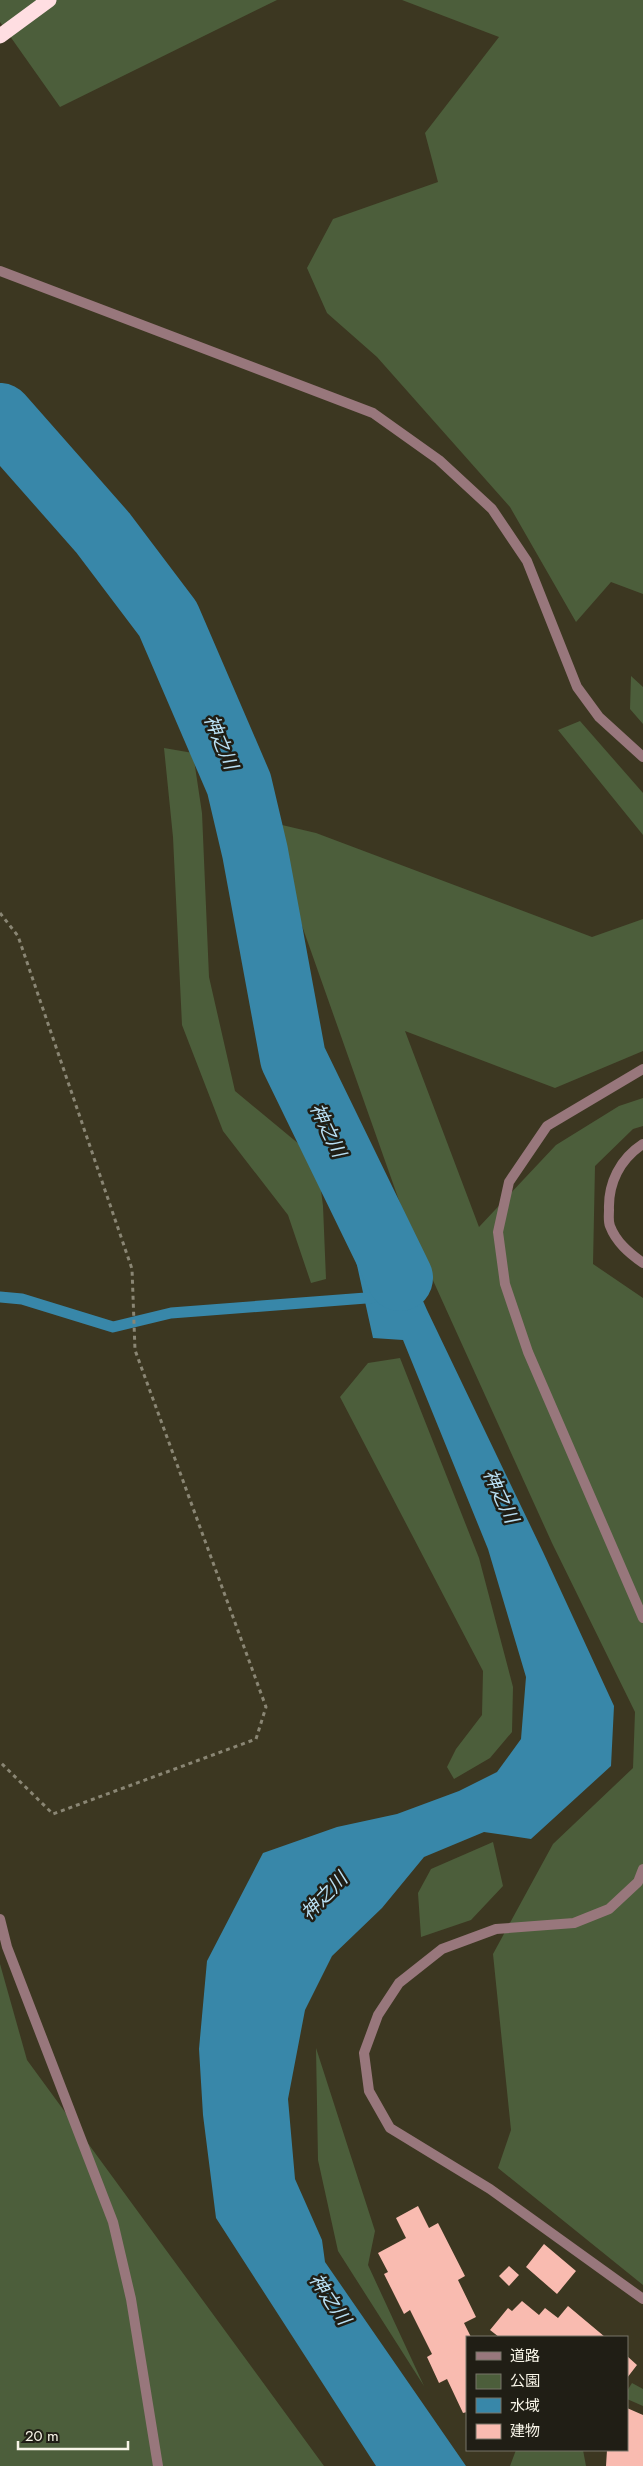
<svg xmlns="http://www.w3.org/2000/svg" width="643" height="2466" viewBox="0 0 643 2466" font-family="Jost,'Noto Sans JP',sans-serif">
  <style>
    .green { fill: #4c5e3b }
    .water { fill: #3887a9 }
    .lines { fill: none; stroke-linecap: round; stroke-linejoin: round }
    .stream { stroke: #3887a9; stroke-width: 11 }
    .river { stroke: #3887a9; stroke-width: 66 }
    .building { fill: #f9bbb0 }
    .path { stroke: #8a8674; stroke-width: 3; stroke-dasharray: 4 4; stroke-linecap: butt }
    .minor { stroke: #98777c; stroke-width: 10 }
    .motorway { stroke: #ffdee2; stroke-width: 15 }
    .labels { text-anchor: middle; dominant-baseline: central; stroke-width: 5; stroke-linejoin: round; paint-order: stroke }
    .water-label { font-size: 19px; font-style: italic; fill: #b8dff3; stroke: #201e15 }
  </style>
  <rect width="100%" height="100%" fill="#3c3721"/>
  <path class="green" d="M0,0H277L60,107L0,22Z
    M402,0H643V594L611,582L576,622L510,507L377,357L327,313L307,268L333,219L438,182L425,133L499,37Z
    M631,676L643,687V724L630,709Z
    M580,721L643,793V835L558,730Z
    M164,748L193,753L202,813L209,977L235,1091L317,1159L323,1206L326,1279L311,1283L288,1215L223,1131L182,1025L173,837Z
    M265,821L316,833L592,937L643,919V1051L555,1088L405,1031L479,1227L556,1145L619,1106L643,1098V1126L633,1129L595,1166L593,1264L643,1298V2285L498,2168L511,2130L493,1954L553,1844L633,1768L635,1712L552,1543L407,1223Z
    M400,1358L479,1558L513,1687L512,1732L490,1758L454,1779L447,1767L456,1749L482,1715L483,1671L340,1397L368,1363Z
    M493,1842L503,1886L471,1920L421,1937L418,1893L431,1869Z
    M0,1964L27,2060L324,2466H0Z
    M316,2048L375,2231L368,2265L424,2386L338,2251L318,2160Z
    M632,2383L643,2389V2406L627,2399V2391Z
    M516,2450H583L586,2466H510Z"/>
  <path class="water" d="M376,1194L427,1310L543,1552L614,1706L611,1766L531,1839L484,1832L424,1857L382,1908L332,1956L305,2010L288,2099L295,2179L322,2240L325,2262L466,2466H376L216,2218L203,2115L199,2049L207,1961L263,1853L337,1827L397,1814L459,1791L497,1772L521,1739L526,1677L488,1549L403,1340L373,1338L342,1197Z"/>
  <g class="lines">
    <path class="stream" d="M0,1297L22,1299L113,1327L171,1313L379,1297"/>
    <path class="river" d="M0,416L103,533L168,619L239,784L255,852L293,1058L400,1278"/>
  </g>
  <path class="building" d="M418,2206L429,2228L438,2223L465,2276L458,2280L476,2317L464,2323L471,2337H467V2412L463,2413L447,2379L439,2383L427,2357L432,2354L410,2310L404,2314L384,2274L388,2272L378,2253L406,2238L396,2218Z
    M544,2244L576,2271L557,2294L526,2267Z
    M509,2266L519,2275L509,2286L499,2276Z
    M522,2301L539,2315L545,2308L558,2318L568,2306L605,2337H499L490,2330L508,2308L512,2311Z
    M627,2356L637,2365L627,2378Z
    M627,2408L643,2415V2466H606L607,2450H627Z"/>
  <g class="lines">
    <path class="path" d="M0,913L18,936L132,1269L135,1350L266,1707L256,1739L53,1814L0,1762"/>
    <path class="minor" d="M0,271L373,413L439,460L492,509L527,561L577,687L599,717L643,757
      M643,1069L547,1126L509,1182L498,1232L505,1284L528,1352L643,1618
      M643,1144C620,1159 608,1183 609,1210C609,1215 608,1221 610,1226C616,1242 629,1253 643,1263
      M643,1869L638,1882L609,1909L574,1923L496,1929L442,1949L399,1983L378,2015L364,2053L369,2091L390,2128L490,2189L643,2299
      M0,1919L7,1947L113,2222L131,2299L158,2466"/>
    <path class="motorway" d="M0,36L49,0"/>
  </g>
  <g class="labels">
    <g class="water-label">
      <text transform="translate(221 742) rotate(67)">神之川</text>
      <text transform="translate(328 1130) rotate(64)">神之川</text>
      <text transform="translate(501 1496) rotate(65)">神之川</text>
      <text transform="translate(324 1896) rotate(-46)">神之川</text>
      <text transform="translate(330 2299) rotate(56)">神之川</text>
    </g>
  </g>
  <rect x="466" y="2336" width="162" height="115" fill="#201e15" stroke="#767469"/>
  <rect x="476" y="2352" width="25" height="8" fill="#98777c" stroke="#767469"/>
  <text x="510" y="2361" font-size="15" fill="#f8f5e8">道路</text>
  <rect x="476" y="2374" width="25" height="15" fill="#4c5e3b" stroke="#767469"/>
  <text x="510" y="2386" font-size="15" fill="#f8f5e8">公園</text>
  <rect x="476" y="2398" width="25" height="15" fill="#3887a9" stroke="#767469"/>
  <text x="510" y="2411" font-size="15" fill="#f8f5e8">水域</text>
  <rect x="476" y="2424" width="25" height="15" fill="#f9bbb0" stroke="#767469"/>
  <text x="510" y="2436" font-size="15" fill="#f8f5e8">建物</text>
  <path d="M18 2441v8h110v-8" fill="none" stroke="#f8f5e8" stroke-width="2.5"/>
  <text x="25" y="2441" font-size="15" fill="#f8f5e8" stroke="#201e15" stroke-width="4" paint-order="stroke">20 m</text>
</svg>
